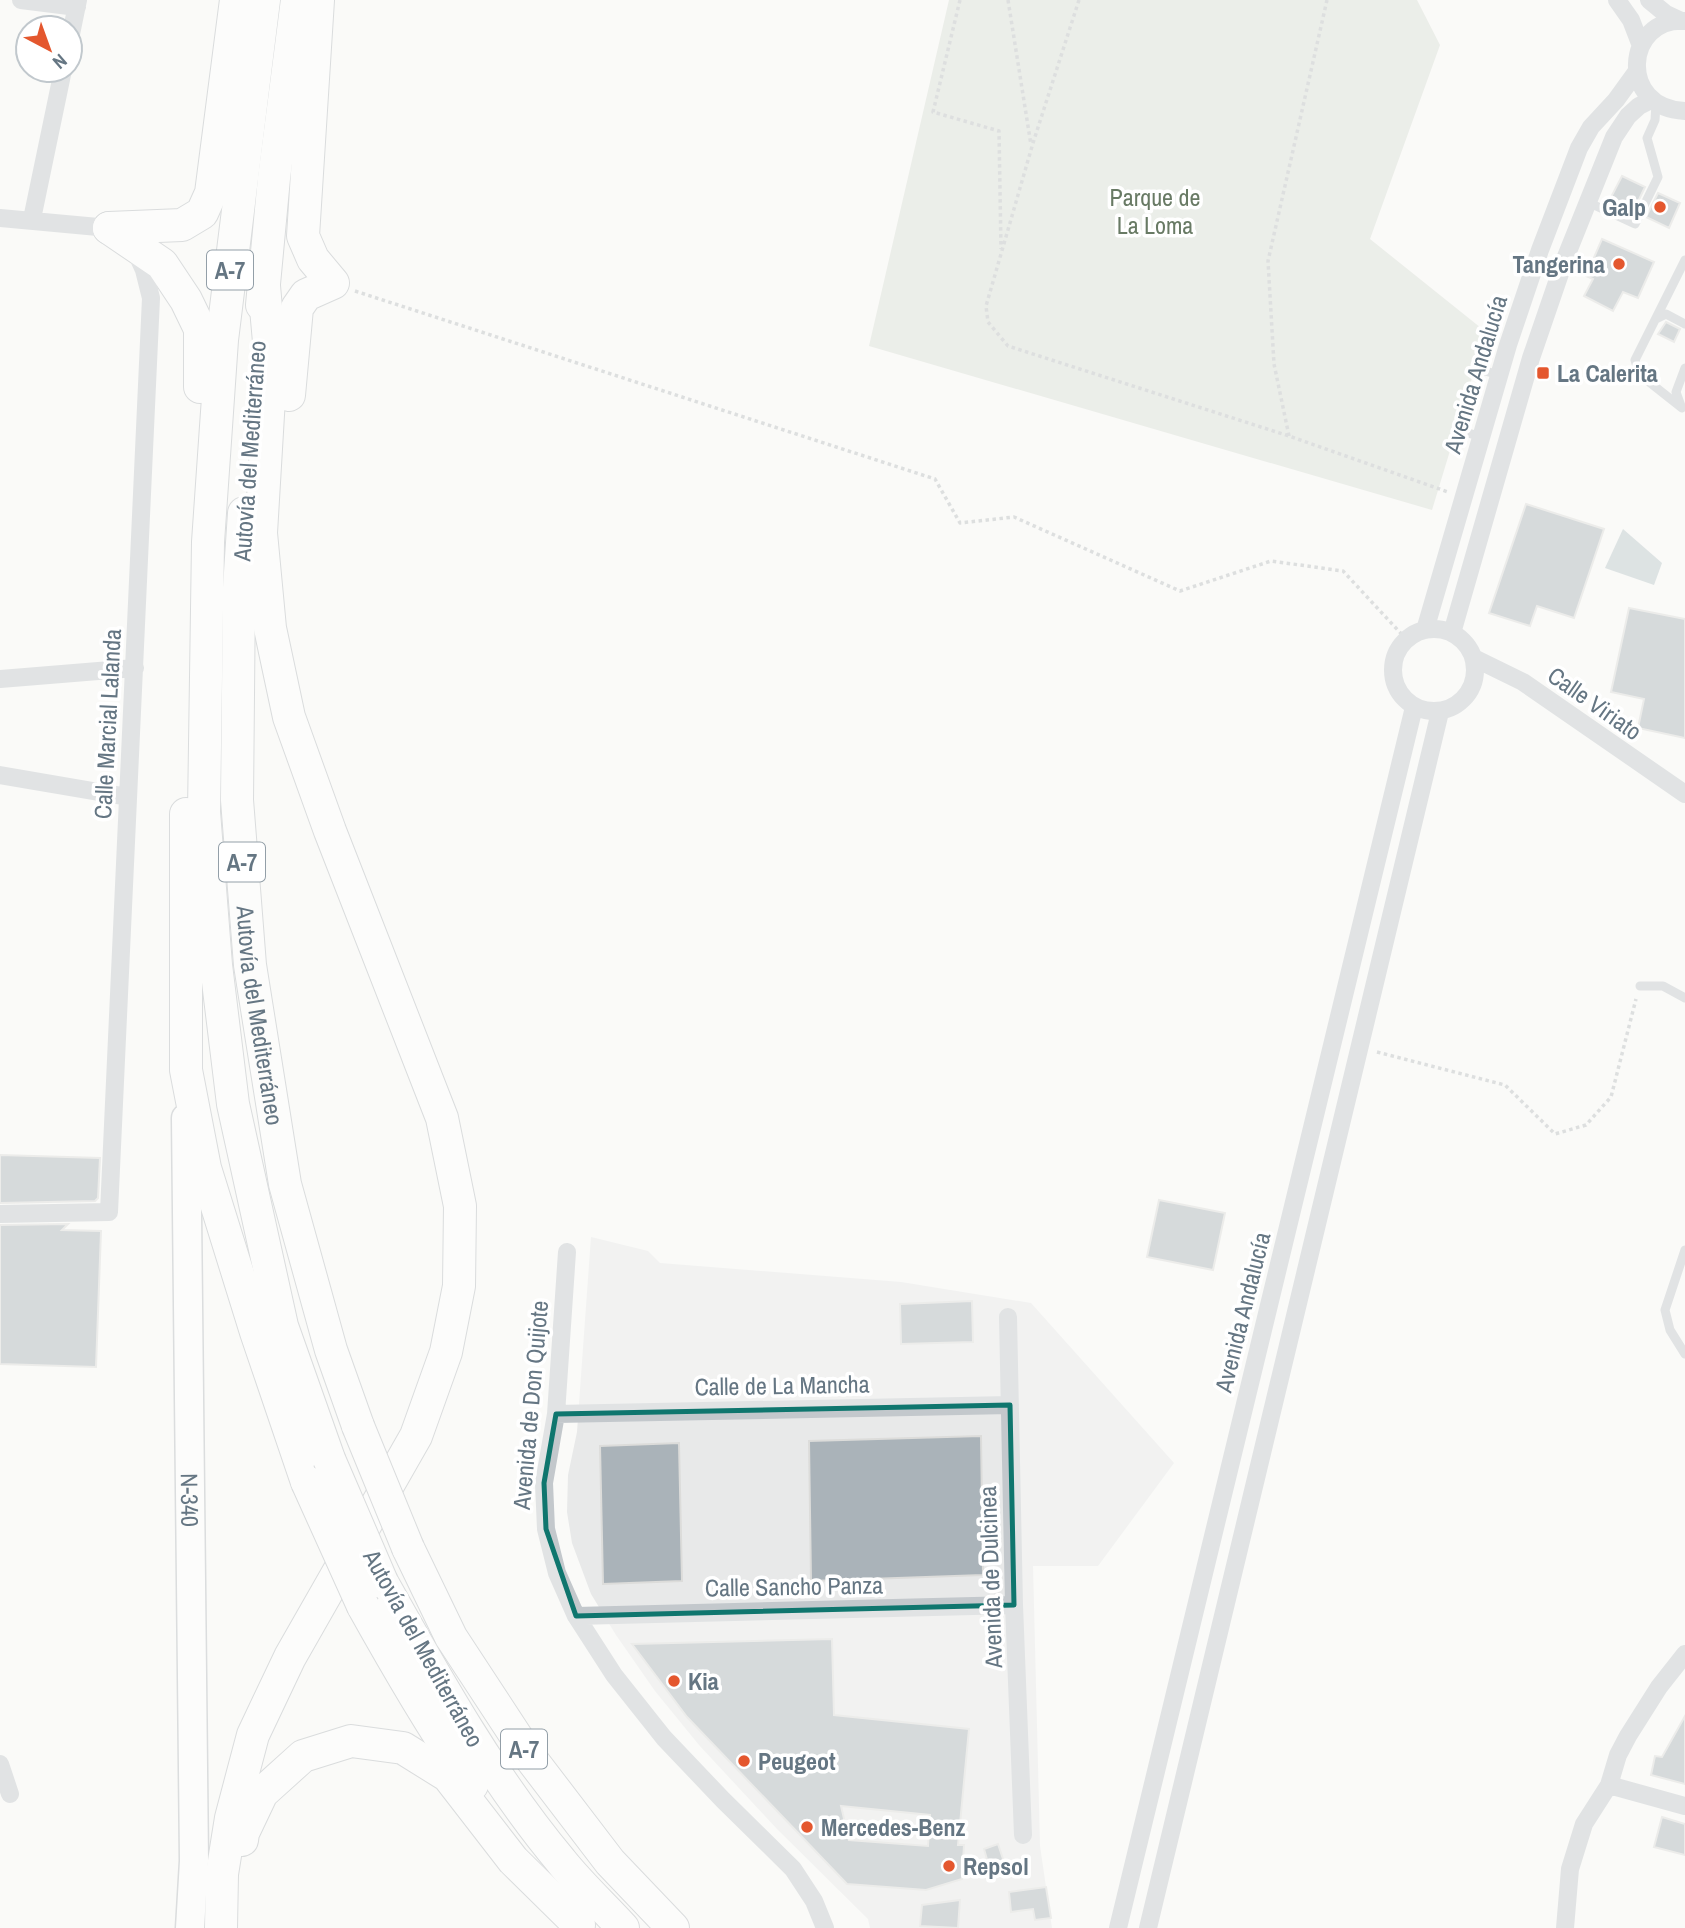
<svg xmlns="http://www.w3.org/2000/svg" width="1685" height="1928" viewBox="0 0 1685 1928" font-family="'Archivo Narrow',sans-serif">
  <style>
    .built { fill: #e8e9e9 }
    .green { fill: #dadfd7 }
    .water { fill: #bbc7cb }
    .building { fill: #aab3b9; stroke: #dcdcda; stroke-width: 2; fill-rule: evenodd }
    .lines { fill: none; stroke-linecap: round; stroke-linejoin: round }
    .primary-casing { stroke: #b5babe; stroke-width: 31 }
    .motorway-casing { stroke: #b4b9bd; stroke-width: 34 }
    .path { stroke: #bbbfc2; stroke-width: 3.5; stroke-dasharray: 3.5 3.5; stroke-linecap: butt }
    .service { stroke: #c3c8cc; stroke-width: 9 }
    .minor { stroke: #c3c8cc; stroke-width: 18 }
    .primary { stroke: #fff; stroke-width: 28 }
    .motorway { stroke: #fff; stroke-width: 32 }
    .motorway-bridge-casing { stroke: #b4b9bd; stroke-width: 34; stroke-linecap: butt }
    .motorway-bridge { stroke: #fff; stroke-width: 32 }
    .marked { fill: none; stroke: #0f766e; stroke-width: 5; stroke-linejoin: round }
    .poi-dot { fill: #e4572e; stroke: #fff; stroke-width: 2.5 }
    .labels { text-anchor: middle; dominant-baseline: central; stroke-width: 7; stroke-linejoin: round; paint-order: stroke }
    .shield { fill: #fff; stroke: #939fa8; stroke-width: 2 }
    .shield-label { font-size: 23px; font-weight: bold; fill: #657683 }
    .park-label { font-size: 24px; fill: #687a64; stroke: #fff }
    .poi-label { font-size: 24px; font-weight: bold; fill: #657683; stroke: #fff; text-anchor: start }
    .street-label { font-size: 24px; fill: #657683; stroke: #fff }
  </style>
  <rect width="100%" height="100%" fill="#fafaf8"/>
  <path class="built" d="M591,1237L648,1251L660,1263L901,1282L1031,1303L1174,1463L1098,1566H1033L1040,1846L1052,1928H870L868,1919L777,1829L699,1745L655,1691L616,1635L591,1594L572,1543L567,1512L568,1475L577,1432Z"/>
  <path class="green" d="M949,0H1417L1440,45L1370,239L1486,332L1432,510L869,346Z"/>
  <path class="water" d="M1623,529L1662,563L1654,585L1605,568Z"/>
  <path class="building" d="M1622,176L1645,187L1633,212L1609,201Z
    M1658,193L1680,203L1669,228L1646,217Z
    M1602,239L1654,262L1638,298L1623,292L1613,311L1584,296L1593,279L1586,276Z
    M1666,322L1680,329L1674,342L1658,334Z
    M1526,504L1604,529L1574,618L1537,606L1530,626L1489,613Z
    M1629,608L1685,619V738L1638,728L1644,699L1611,692Z
    M0,1155L100,1158L98,1198L95,1201L0,1203Z
    M1159,1200L1225,1213L1213,1270L1147,1257Z
    M68,1224L62,1230L101,1231L96,1367L0,1364V1225Z
    M972,1301L973,1342L901,1344L900,1304Z
    M981,1436L983,1575L811,1581L809,1441Z
    M679,1443L682,1581L603,1584L600,1446Z
    M832,1639L834,1715L969,1729L958,1845H964L962,1879L926,1890L847,1884L687,1717L632,1644ZM841,1806L930,1815L928,1846L849,1840Z
    M1685,1716V1784L1651,1775L1655,1756L1662,1757Z
    M1662,1817L1685,1824V1855L1654,1847Z
    M998,1844L1005,1865L990,1870L984,1849Z
    M1046,1887L1051,1918L1035,1920L1033,1909L1011,1912L1009,1892Z
    M960,1900L958,1928L920,1926L922,1905Z"/>
  <g class="lines">
    <g class="primary-casing">
      <g id="primary">
        <path id="s1" d="M186,1118L194,1861L190,1928"/>
      </g>
    </g>
    <g class="motorway-casing">
      <g id="motorway">
        <path d="M264,0L222,340L208,542L204,812L216,965L233,1104L282,1326L329,1459"/>
        <path d="M109,228L182,225L202,213L211,193L236,0"/>
        <path d="M109,228L162,264L186,300L200,329V387"/>
        <path d="M262,305L274,178L297,0"/>
        <path d="M289,395L297,308L306,295L333,283L313,259L303,236L318,0"/>
        <path id="s2" d="M244,513L239,588L237,800L250,965L285,1184L331,1350L358,1426"/>
        <path d="M186,814V1070L205,1168L256,1332L307,1482"/>
        <path d="M408,1548L451,1637L529,1756L610,1862L673,1928"/>
        <path d="M382,1582C436,1678 490,1776 561,1861C580,1885 603,1906 623,1928"/>
        <path d="M363,1606C397,1667 432,1728 472,1785"/>
        <path d="M242,1840L243,1833L262,1793L303,1756L351,1741L403,1748L448,1776L513,1860L579,1925"/>
        <path d="M221,1928L222,1874L231,1818L253,1735L290,1657L416,1436L446,1352L459,1286L460,1206L442,1118L330,831L289,717L270,628L261,533L271,364L264,286"/>
      </g>
    </g>
    <path class="path" d="M960,0L933,112L999,131L1001,249
      M1008,0L1031,145
      M1079,0L1033,143L986,306L988,322L1008,346L1289,436L1448,492
      M355,291L935,479L960,523L1014,517L1180,591L1271,561L1343,571L1407,640
      M1289,436L1274,364L1268,261L1327,0
      M1377,1052L1505,1085L1555,1134L1586,1125L1611,1097L1636,999"/>
    <path class="service" d="M1589,198L1594,205L1635,224L1658,177L1647,138L1655,120L1656,103
      M1656,319L1666,314L1685,324
      M1475,368L1499,375
      M1681,406L1676,392L1685,368
      M1682,408L1639,374L1635,360L1685,260
      M1456,429L1481,437
      M1640,986H1663L1685,998
      M1685,1250L1665,1310L1670,1330L1685,1354"/>
    <path class="minor" d="M21,0L77,7
      M1617,0L1631,20L1641,46
      M1649,0L1666,14L1681,21
      M1685,21C1625,17 1617,108 1685,111
      M70,39L78,0
      M0,218L109,228
      M32,219L63,70
      M1393 670a41 41 0 1 1 82 0a41 41 0 1 1-82 0Z
      M1425,630L1508,345L1540,250L1579,148L1591,127L1616,100L1637,71
      M1452,633L1531,358L1565,259L1614,137L1628,116L1639,106L1651,100
      M1474,658L1523,682L1685,794
      M0,679L135,668
      M0,775L128,797
      M0,1214L109,1212L151,298L144,270L135,250
      M567,1252L556,1414L544,1483L546,1529L557,1573L576,1616L614,1675L664,1738L723,1800L793,1869L814,1901L825,1928
      M1008,1317L1014,1605L1023,1835
      M556,1414L1010,1405
      M576,1616L1014,1605
      M0,1764L10,1794
      M1609,1785L1685,1806
      M1118,1928L1414,707
      M1148,1928L1440,712
      M1565,1928L1570,1869L1584,1824L1609,1785L1618,1755L1628,1736L1659,1687L1685,1654"/>
    <use href="#primary" class="primary"/>
    <use href="#motorway" class="motorway"/>
    <g class="motorway-bridge-casing">
      <path id="motorway-bridge" d="M358,1426L408,1548
        M329,1459L382,1582
        M307,1482L363,1606"/>
    </g>
    <use href="#motorway-bridge" class="motorway-bridge"/>
  </g>
  <path d="M0 0H1685V1928H0ZM1010,1405L1014,1605L576,1616L546,1529L544,1483L556,1414Z" fill="#fafaf8" fill-opacity=".55" fill-rule="evenodd"/>
  <path class="marked" d="M1010,1405L1014,1605L576,1616L546,1529L544,1483L556,1414Z"/>
  <g class="poi-dot">
    <circle cx="1660" cy="207" r="7"/>
    <circle cx="1619" cy="264" r="7"/>
    <rect x="1536" y="366" width="14" height="14" rx="3.5"/>
    <circle cx="674" cy="1681" r="7"/>
    <circle cx="744" cy="1761" r="7"/>
    <circle cx="807" cy="1827" r="7"/>
    <circle cx="949" cy="1866" r="7"/>
  </g>
  <g class="labels">
    <g class="shield">
      <rect x="207" y="250.5" width="46" height="39" rx="5"/>
      <rect x="219" y="842.5" width="46" height="39" rx="5"/>
      <rect x="501" y="1729.5" width="46" height="39" rx="5"/>
    </g>
    <g class="shield-label">
      <text x="230" y="270">A-7</text>
      <text x="242" y="862">A-7</text>
      <text x="524" y="1749">A-7</text>
    </g>
    <g class="park-label">
      <text x="1155" y="197">Parque de<tspan x="1155" dy="28">La Loma</tspan></text>
    </g>
    <g class="poi-label">
      <text x="1646" y="207" text-anchor="end">Galp</text>
      <text x="1605" y="264" text-anchor="end">Tangerina</text>
      <text x="1557" y="373">La Calerita</text>
      <text x="688" y="1681">Kia</text>
      <text x="758" y="1761">Peugeot</text>
      <text x="821" y="1827">Mercedes-Benz</text>
      <text x="963" y="1866">Repsol</text>
    </g>
    <g class="street-label">
      <text transform="translate(1475 374) rotate(-73)">Avenida Andalucía</text>
      <text transform="translate(249 451) rotate(-86)">Autovía del Mediterráneo</text>
      <text transform="translate(1595 703) rotate(35)">Calle Viriato</text>
      <text transform="translate(107 724) rotate(-87)">Calle Marcial Lalanda</text>
      <text stroke="none"><textPath href="#s2" startOffset="504">Autovía del Mediterráneo</textPath></text>
      <text transform="translate(1242 1312) rotate(-76)">Avenida Andalucía</text>
      <text transform="translate(782 1385) rotate(-1)">Calle de La Mancha</text>
      <text transform="translate(530 1405) rotate(-85)">Avenida de Don Quijote</text>
      <text stroke="none"><textPath href="#s1" startOffset="382">N-340</textPath></text>
      <text transform="translate(990 1577) rotate(-92)">Avenida de Dulcinea</text>
      <text transform="translate(794 1586) rotate(-1)">Calle Sancho Panza</text>
      <text transform="translate(424 1648) rotate(61)">Autovía del Mediterráneo</text>
    </g>
  </g>
  <g transform="translate(49 49) rotate(139)"><circle r="33" fill="#ffffff" stroke="#c1c8cd" stroke-width="2"/>
  <path d="M0-5L12 26L0 18L-12 26Z" fill="#e4572e"/>
  <text y="-10" font-size="19" font-weight="bold" text-anchor="middle" fill="#657683">N</text>
  </g>
</svg>
